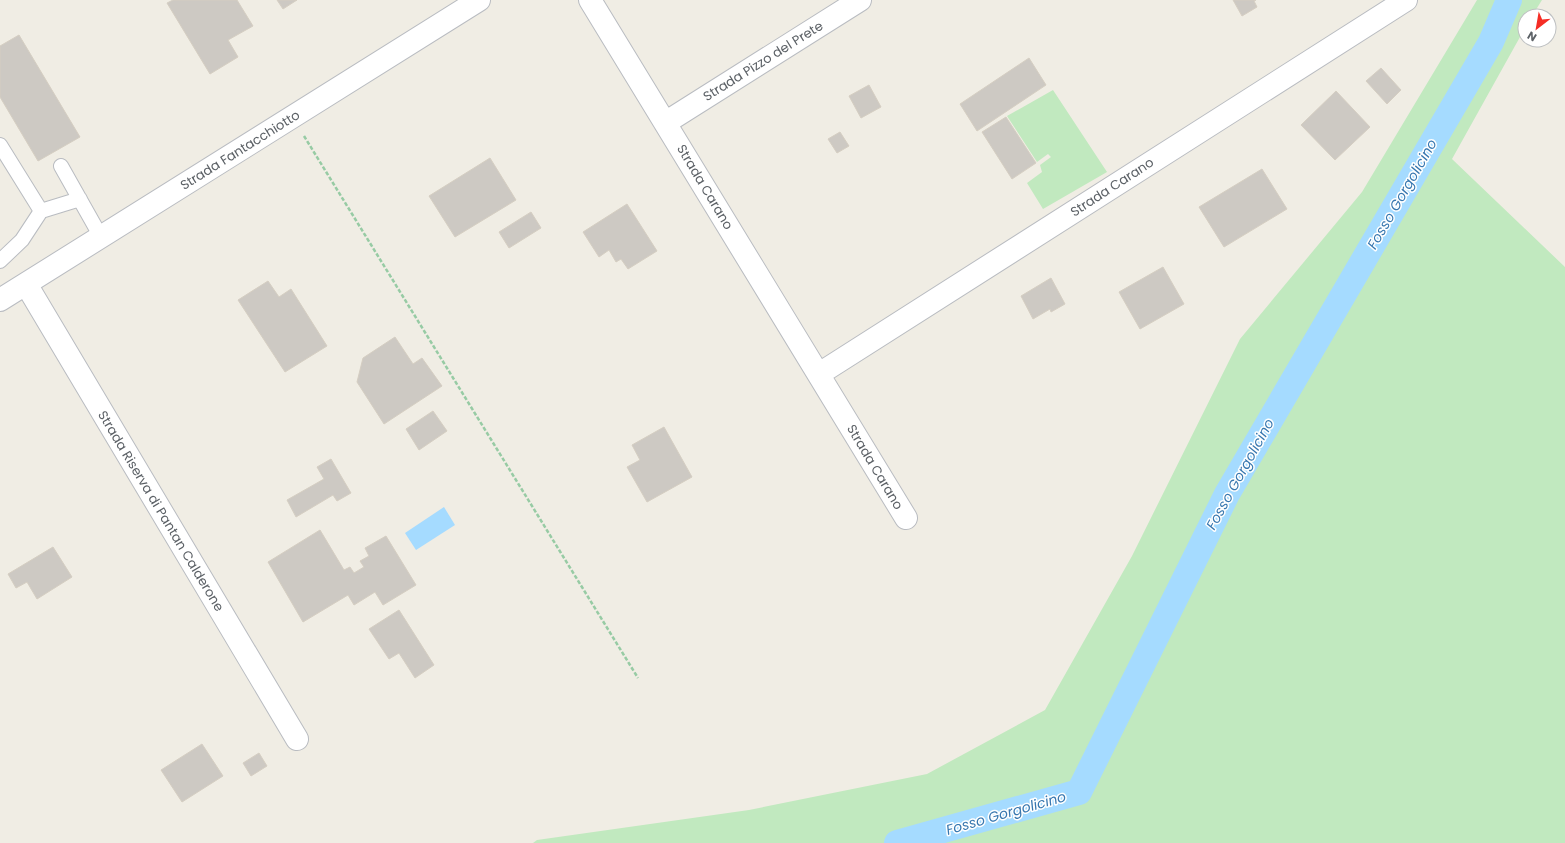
<svg xmlns="http://www.w3.org/2000/svg" width="1565" height="843" viewBox="0 0 1565 843" font-family="Poppins,sans-serif">
  <style>
    .green { fill: #c1e9bf }
    .water { fill: #a5dbff }
    .lines { fill: none; stroke-linecap: round; stroke-linejoin: round }
    .canal { stroke: #a5dbff; stroke-width: 26 }
    .building { fill: #cdc9c3; stroke: #d5cec2 }
    .lane-casing { stroke: #b9bcc1; stroke-width: 16 }
    .street-casing { stroke: #b9bcc1; stroke-width: 24 }
    .path { stroke: #97cba4; stroke-width: 2.5; stroke-dasharray: 4 2; stroke-linecap: butt }
    .lane { stroke: #fff; stroke-width: 14 }
    .street { stroke: #fff; stroke-width: 22 }
    .labels { text-anchor: middle; dominant-baseline: central; stroke-width: 3; stroke-linejoin: round; paint-order: stroke }
    .street-label { font-size: 13px; fill: #5c6166; stroke: #fff }
    .water-label { font-size: 14px; font-style: italic; fill: #3777af; stroke: #fff }
  </style>
  <rect width="100%" height="100%" fill="#f0ede4"/>
  <path class="green" d="M1477,0H1542L1532,16H1525V28L1452,159L1565,267V843H533L537,840L749,810L927,774L1045,710L1132,556L1240,339L1362,192Z
    M1053,90L1107,172L1043,209L1027,183L1042,172L1040,165L1051,157L1048,154L1037,162L1007,116Z"/>
  <path class="water" d="M444,507L455,525L416,550L405,533Z"/>
  <g class="lines">
    <path class="canal" d="M897,843L1079,792L1227,494L1491,42L1509,0"/>
  </g>
  <path class="building" d="M173,0H237L253,26L228,40L238,57L210,74L167,3Z
    M277,0H297L283,9Z
    M1233,0H1256L1254,1L1257,7L1242,16Z
    M19,35L80,137L38,161L0,97V46Z
    M1029,58L1046,85L977,131L960,104Z
    M1381,68L1401,90L1387,104L1366,81Z
    M869,85L881,107L861,118L849,96Z
    M1336,91L1370,127L1335,160L1301,125Z
    M1006,117L1036,163L1012,179L982,132Z
    M840,132L849,146L837,153L828,139Z
    M490,158L516,200L455,237L429,196Z
    M1262,169L1287,209L1224,247L1199,207Z
    M627,204L657,251L628,269L621,259L616,262L609,250L599,257L583,232Z
    M531,212L541,228L509,248L499,232Z
    M1163,267L1184,304L1140,329L1119,292Z
    M1051,278L1065,304L1051,312L1050,309L1033,319L1021,296Z
    M268,281L279,297L291,289L327,346L285,372L238,300Z
    M395,337L413,364L422,358L442,386L384,424L357,382L363,358Z
    M433,411L447,431L419,450L406,429Z
    M664,427L692,477L647,502L627,467L640,460L632,445Z
    M331,459L351,493L337,501L333,495L296,517L287,500L324,479L317,467Z
    M320,530L344,570L350,567L354,573L364,567L360,561L369,556L365,548L386,536L416,585L383,605L375,592L354,605L348,595L303,622L268,562Z
    M53,547L72,577L37,599L27,582L16,588L8,574Z
    M399,610L434,665L415,678L399,653L389,659L369,629Z
    M202,744L223,776L182,802L161,770Z
    M259,753L267,766L251,776L243,763Z"/>
  <g class="lines">
    <g class="lane-casing">
      <path id="lane" d="M0,145L41,211L22,240L0,261
        M61,166L101,237
        M41,211L80,199"/>
    </g>
    <g class="street-casing">
      <path id="street" d="M590,0L906,518
        M665,123L860,0
        M26,284L297,739
        M0,300L479,0
        M819,374L1406,0"/>
    </g>
    <path class="path" d="M304,136L638,678"/>
    <use href="#lane" class="lane"/>
    <use href="#street" class="street"/>
  </g>
  <g class="labels">
    <g class="street-label">
      <text transform="translate(763 61) rotate(-32)">Strada Pizzo del Prete</text>
      <text transform="translate(240 150) rotate(-32)">Strada Fantacchiotto</text>
      <text transform="translate(705 187) rotate(59)">Strada Carano</text>
      <text transform="translate(1112 187) rotate(-33)">Strada Carano</text>
      <text transform="translate(875 467) rotate(59)">Strada Carano</text>
      <text transform="translate(161 511) rotate(59)">Strada Riserva di Pantan Calderone</text>
    </g>
    <g class="water-label">
      <text transform="translate(1402 194) rotate(-60)">Fosso Gorgolicino</text>
      <text transform="translate(1240 474) rotate(-61)">Fosso Gorgolicino</text>
      <text transform="translate(1006 813) rotate(-16)">Fosso Gorgolicino</text>
    </g>
  </g>
  <g transform="translate(1537 28) rotate(211)"><circle r="19" fill="#ffffff" stroke="#bec0c2"/>
  <path d="M0-3L7 15L0 10L-7 15Z" fill="#f52d25"/>
  <text y="-6" font-size="11" font-weight="bold" text-anchor="middle" fill="#5c6166">N</text>
  </g>
</svg>
